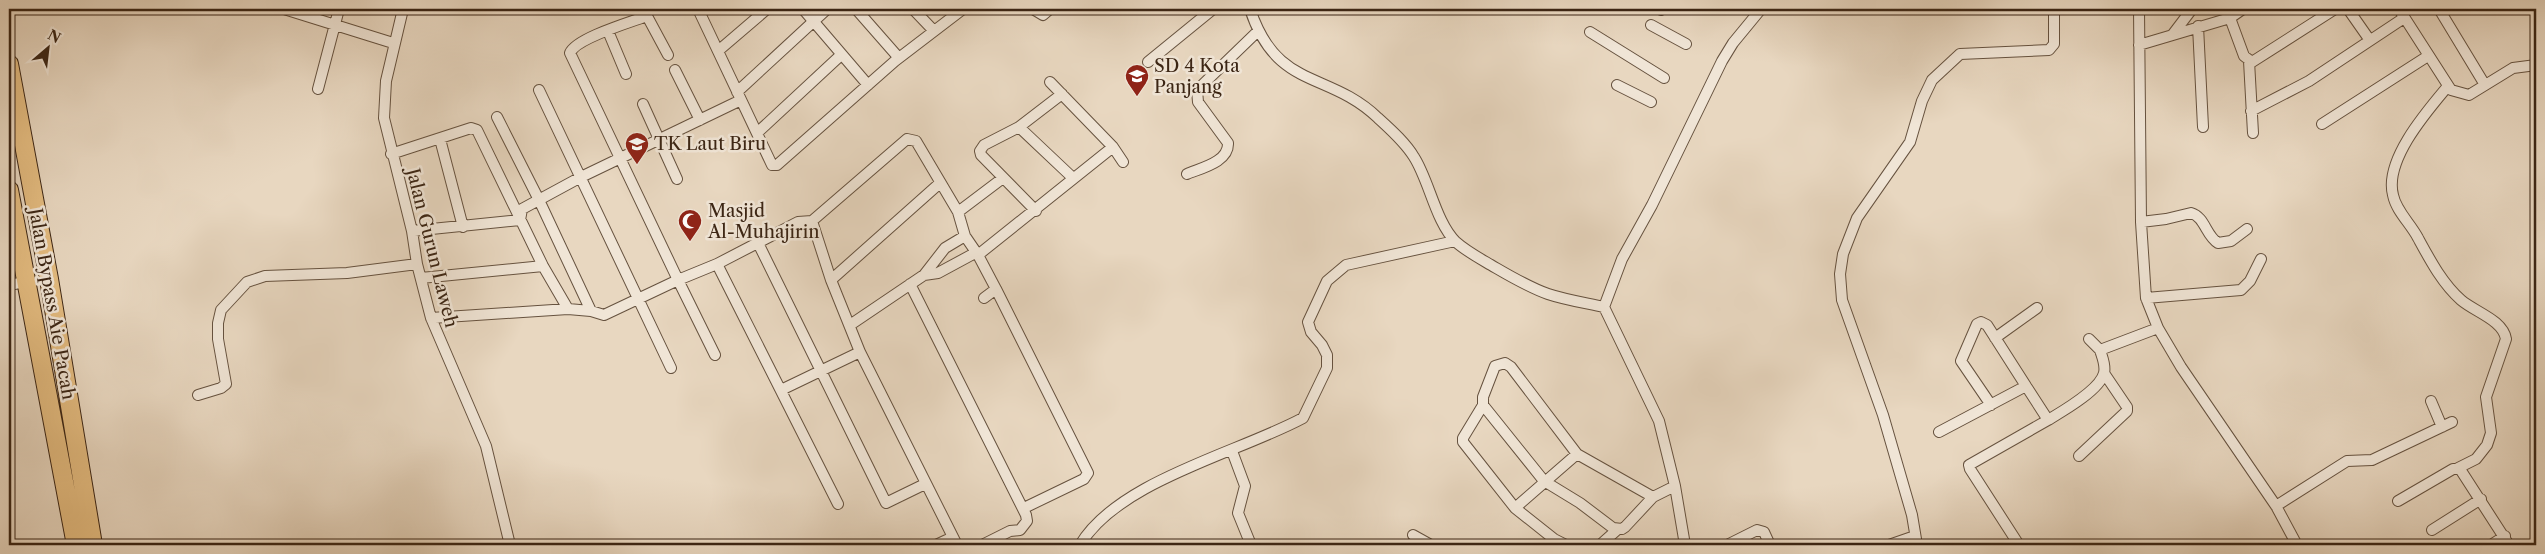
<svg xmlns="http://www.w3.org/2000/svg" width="2545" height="554" viewBox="0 0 2545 554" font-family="'Libre Caslon Text',serif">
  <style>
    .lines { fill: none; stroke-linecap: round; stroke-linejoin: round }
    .street-casing { stroke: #66523f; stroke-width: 12 }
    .highway-casing { stroke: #3b2514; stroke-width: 20 }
    .street { stroke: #f0e5d6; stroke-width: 10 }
    .highway { stroke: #e4bc80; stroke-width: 18 }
    .labels { text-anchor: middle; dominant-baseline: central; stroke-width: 5; stroke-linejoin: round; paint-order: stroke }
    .poi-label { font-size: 18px; fill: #3b2514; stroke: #f0e5d6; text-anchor: start }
    .street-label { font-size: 18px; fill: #3b2514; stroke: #f0e5d6 }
  </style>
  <rect width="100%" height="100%" fill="#e8d7c0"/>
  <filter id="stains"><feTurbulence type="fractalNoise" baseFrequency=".004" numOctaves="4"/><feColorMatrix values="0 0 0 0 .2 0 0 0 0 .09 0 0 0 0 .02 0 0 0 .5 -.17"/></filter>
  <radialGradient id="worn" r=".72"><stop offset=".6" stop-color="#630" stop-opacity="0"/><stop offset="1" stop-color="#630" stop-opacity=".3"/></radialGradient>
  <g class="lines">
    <g class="street-casing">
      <path id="street" d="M284,9L393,43
        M403,9L386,81L384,118L412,231L417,264L431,318L486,446L510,545
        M698,9L772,165H777L895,61L963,9
        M803,9L868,85
        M856,9L899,58
        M913,9L934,31
        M1033,9L1043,15L1050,9
        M1250,9C1277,91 1328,70 1378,118C1390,129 1405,142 1414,157C1429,180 1436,223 1456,242C1466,251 1479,258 1491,265C1510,276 1528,287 1548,294C1566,300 1586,303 1604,307
        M1659,9L1661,10
        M2139,9L2141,222L2146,298L2158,328L2181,367L2276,506L2297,545
        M2348,9L2369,39
        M2399,9L2451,90L2469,95L2513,68L2536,65
        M2439,9L2485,85
        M2230,18L2244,56L2252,62L2335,9
        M1651,25L1686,44
        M2198,26L2203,127
        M608,31L626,74
        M1590,32L1664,78
        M2173,34L2192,9
        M2139,45L2230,18L2243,9
        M718,51L767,9
        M668,55L647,16C631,22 576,38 570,53L678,280L717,264L798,222L812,221L907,139L916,141L958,212L965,236L978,255L1113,147
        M2249,61L2253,133
        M1148,62L1213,9
        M675,70L700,120
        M1050,82L1113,147L1123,162
        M1617,85L1651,102
        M2448,86C2427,111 2384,160 2393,195C2396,211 2411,224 2418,238C2430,260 2442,283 2461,300C2475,312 2503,320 2506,339L2486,397L2491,433L2487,445L2476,459L2458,468
        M318,89L339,9
        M539,90L671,368
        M737,92L827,9
        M1062,94L1019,127L1073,178
        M643,104L677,179
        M2251,111L2309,81L2404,18
        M497,117L539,200L591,311
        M2322,124L2428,56
        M1019,127L984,145L980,151L981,155L1036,211
        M757,133L841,55
        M440,139L463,227
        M391,154L471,128L477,130L543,266L568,309
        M1187,174C1201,168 1229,162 1228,143L1198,102L1197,90L1257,32
        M958,212L1003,178
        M812,221L831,280L860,352L957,545
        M2141,222L2166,219L2191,213C2205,217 2206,236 2218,243L2231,241L2247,229
        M412,231L520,220L522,209L581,177L741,100
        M758,243L886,503L925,484
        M978,255L996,289L984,298
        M717,264L838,504
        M924,275L945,248L965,236
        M421,278L543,266
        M831,280L940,183
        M910,284L1026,515L1027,521L1020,530L1010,531L982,545
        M9,285L25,282
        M996,289L1088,473L1084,479L1024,508
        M2146,298L2241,290L2250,281L2261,259
        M431,318L568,309L591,311L604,315L678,280L715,355
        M850,325L924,275L938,273L975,253
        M1995,338L2037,308
        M2089,339L2100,350
        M781,390L860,352
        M198,395L221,388L226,384L218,339V323L221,310L247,282L265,276L347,273L417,264
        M2431,401L2442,427
        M1483,405L1544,481L1580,503L1613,528L1622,529L1625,527L1653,497L1675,486
        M1991,405L1961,361L1977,324L1981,322L1987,325L2026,386
        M2048,420C2063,411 2100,390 2104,373C2106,365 2102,357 2100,350L2158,328
        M1939,432L2026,386L2028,389L2048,420L1969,465L1970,469L2019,545
        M1232,451L1245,486L1238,513L1251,545
        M2079,456L2127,411V407L2104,373
        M2398,501L2453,469H2460L2509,545
        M2276,506L2347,461L2372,460L2452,422
        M1515,508L1577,454L1653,497
        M2432,530L2481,499
        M1413,535L1431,545
        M936,545L953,537
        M1080,545C1118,481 1238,453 1303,418L1327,368V355L1322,345L1311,332L1308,322L1327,281L1346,265L1455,241
        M1566,545L1554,539L1515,508L1463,442V438L1483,405V397L1495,366L1505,363L1511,367L1577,454
        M1600,545L1618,529
        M1685,545L1675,486L1659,421L1604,307L1622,259L1652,205L1722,61L1733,43L1761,9
        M1727,545L1757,530L1764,532L1770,545
        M1889,545L1915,536
        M1917,545L1912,515L1883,415L1842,300L1840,274L1843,254L1857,218L1910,142L1922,101L1932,80L1960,54L2049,50L2054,44V9
        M2491,545L2505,536"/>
    </g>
    <g class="highway-casing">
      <path id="highway" d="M9,64L49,279L93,545
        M9,190L76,545"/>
    </g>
    <use href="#street" class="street"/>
    <use href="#highway" class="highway"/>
  </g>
  <defs>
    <g id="school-pin" transform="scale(1.25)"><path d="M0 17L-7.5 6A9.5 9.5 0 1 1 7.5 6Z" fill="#8f2418" stroke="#f0e5d6"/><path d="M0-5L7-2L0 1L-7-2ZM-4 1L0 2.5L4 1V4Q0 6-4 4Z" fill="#fff"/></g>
    <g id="mosque-pin" transform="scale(1.25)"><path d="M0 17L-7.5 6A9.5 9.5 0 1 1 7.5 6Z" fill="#8f2418" stroke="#f0e5d6"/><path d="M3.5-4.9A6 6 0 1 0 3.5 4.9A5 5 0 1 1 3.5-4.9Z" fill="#fff"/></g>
  </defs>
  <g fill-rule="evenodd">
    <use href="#school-pin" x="1137" y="76"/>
    <use href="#school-pin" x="637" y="144"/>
    <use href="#mosque-pin" x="690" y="221"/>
  </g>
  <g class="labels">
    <g class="poi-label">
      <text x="1154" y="66">SD 4 Kota<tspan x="1154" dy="21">Panjang</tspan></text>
      <text x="654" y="144">TK Laut Biru</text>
      <text x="708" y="211">Masjid<tspan x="708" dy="21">Al-Muhajirin</tspan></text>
    </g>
    <g class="street-label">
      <text transform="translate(432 248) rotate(76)">Jalan Gurun Laweh</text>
      <text transform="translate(52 304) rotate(80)">Jalan Bypass Aie Pacah</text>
    </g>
  </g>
  <rect width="2545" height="554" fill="none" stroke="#e8d7c0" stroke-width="30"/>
  <rect x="10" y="10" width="2525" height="534" fill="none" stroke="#3b2514" stroke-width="2.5"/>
  <rect x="15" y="15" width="2515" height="524" fill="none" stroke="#3b2514"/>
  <g transform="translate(48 48) rotate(28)" stroke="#f0e5d6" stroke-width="4" paint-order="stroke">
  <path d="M0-4L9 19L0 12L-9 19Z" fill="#3b2514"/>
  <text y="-8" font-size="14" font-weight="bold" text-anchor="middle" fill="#3b2514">N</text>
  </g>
  <rect width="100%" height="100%" filter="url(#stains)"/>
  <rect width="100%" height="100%" fill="url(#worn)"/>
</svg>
